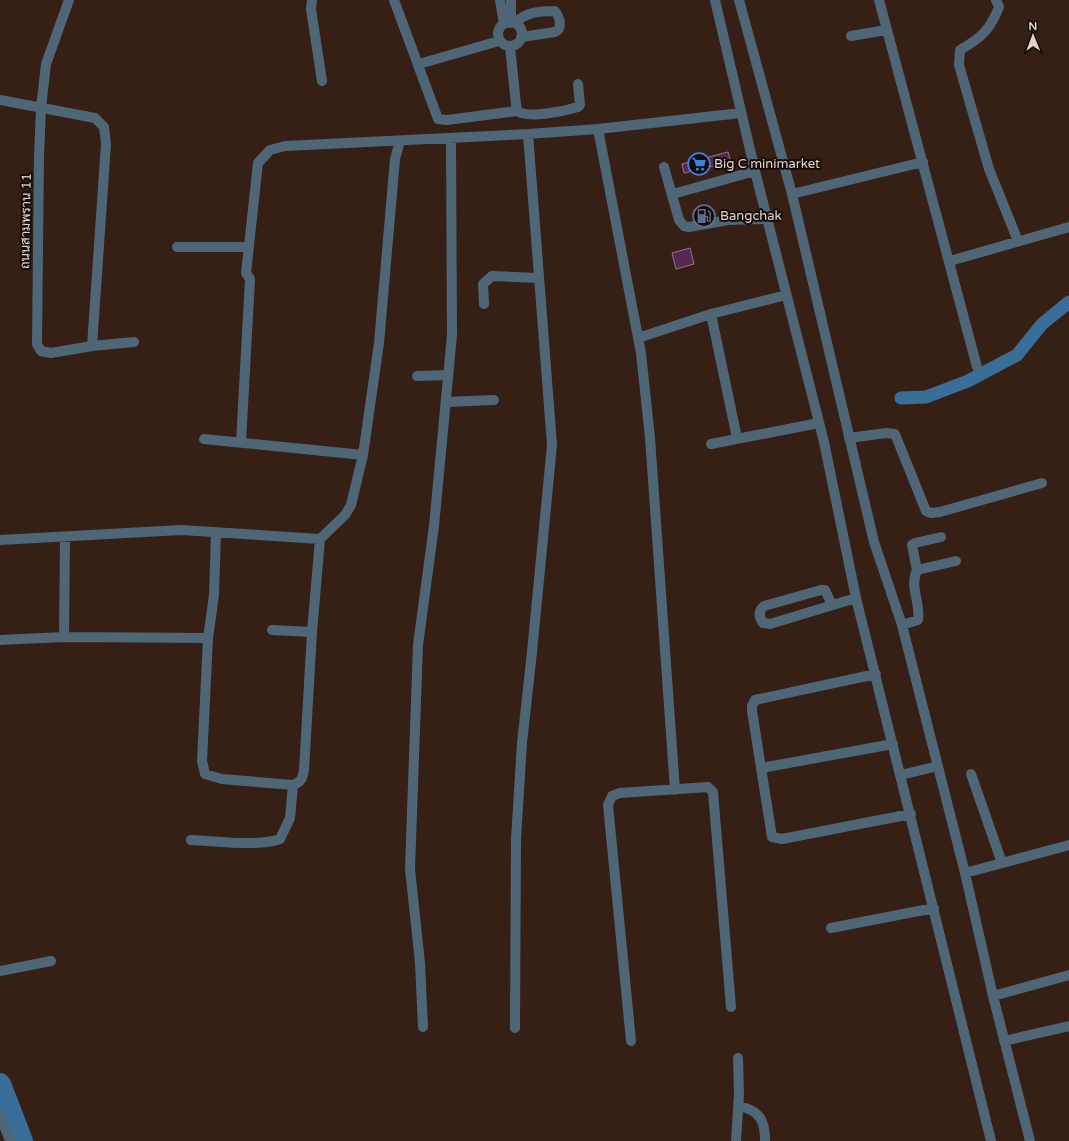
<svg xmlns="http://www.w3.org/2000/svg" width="1069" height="1141" viewBox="0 0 1069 1141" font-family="'Varela Round',Sarabun,sans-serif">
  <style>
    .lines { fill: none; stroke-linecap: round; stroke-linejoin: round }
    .canal { stroke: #396e98; stroke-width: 13 }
    .river { stroke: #396e98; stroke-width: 22 }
    .building { fill: #56284f; stroke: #91788c }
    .minor { stroke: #4f6677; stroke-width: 10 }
    .labels { text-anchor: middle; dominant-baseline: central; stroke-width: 4; stroke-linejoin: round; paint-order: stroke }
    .poi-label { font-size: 13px; fill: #e3d3cc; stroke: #160c07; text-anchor: start }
    .street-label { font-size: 13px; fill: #e3d3cc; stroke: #160c07 }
  </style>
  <rect width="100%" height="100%" fill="#361f14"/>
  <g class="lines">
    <path class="canal" d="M901,398L926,397L968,381L1017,355L1042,324L1069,302"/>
    <path class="river" d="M0,1084L22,1141"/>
  </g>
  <path class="building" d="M728,152L731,162L684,173L682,164Z
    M690,248L694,264L676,269L672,253Z"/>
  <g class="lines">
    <path class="minor" d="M69,0L46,64L41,108L39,157L37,344L41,351L51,353L92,346L134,342
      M312,0L311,9L322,81
      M394,0L438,119L447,120L517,111
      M500,0L504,24
      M715,0L755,171L824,442L856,598L991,1141
      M739,0L792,194L874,542L902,625L965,873L993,996L1030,1141
      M879,0L977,367
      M996,0L999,7C990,30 981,38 960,50L959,65L989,169L1018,241
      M498 34a12 12 0 1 1 24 0a12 12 0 1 1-24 0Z
      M511,23V0
      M515,23C526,12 539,11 555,11C559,16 561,23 559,29L555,32L521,37
      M851,36L886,30
      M510,47L516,104L517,111C528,119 565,111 578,107L580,105L578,84
      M419,64L499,41
      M0,100L95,118L104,127L106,144L92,346
      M598,129L641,353L650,438L675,790
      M664,167L679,220L684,226L689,227L728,220L767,219
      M673,194L755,171
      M792,194L923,162
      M177,247H249
      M950,261L1069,227
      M484,304L483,284L492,276L539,278
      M711,314L737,438
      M638,338L711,314L786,295
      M417,376L448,375
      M447,402L494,400
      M849,438L886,433L895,434L926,511L931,513L940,512L1042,483
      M204,439L363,455
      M241,442L250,279L246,273L258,163L270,150L285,146L528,134L598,129L741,113
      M711,444L819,423
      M0,540L181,530L320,539L345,515L351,505L363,455L379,343L395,159L400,141
      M917,570L912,545L915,543L941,537
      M832,605L825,590H821L764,606C758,611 759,617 763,623L770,624L856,598
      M902,625L918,620C921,603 909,587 917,570L956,561
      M272,630L312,632
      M64,637L65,537
      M208,638L202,761L205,774L222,779L293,785C301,782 303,778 304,770L312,632L320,539
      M0,640L64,637L208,638L214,595L216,532
      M876,674L755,700L752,706V711L772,837L782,839L911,814
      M761,768L893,744
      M971,774L1002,863
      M901,775L938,766
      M191,840C216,841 258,847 280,839L290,818L293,785
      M965,873L1069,845
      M831,928L934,908
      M0,971L51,961
      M993,996L1069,975
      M423,1027L420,963L410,869L418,645L434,526L452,335L451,138
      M515,1028L516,839L522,743L532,652L552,445L528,134
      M631,1041L608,805L612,796L620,793L708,787L713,792L731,1007
      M1004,1041L1069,1026
      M739,1106C760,1111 765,1120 765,1141
      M0,1115L10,1141
      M736,1141L739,1094L738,1058"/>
  </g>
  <defs>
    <g id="supermarket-ring" transform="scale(1.15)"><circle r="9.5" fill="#160c07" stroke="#3f7fe0" stroke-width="1.5"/><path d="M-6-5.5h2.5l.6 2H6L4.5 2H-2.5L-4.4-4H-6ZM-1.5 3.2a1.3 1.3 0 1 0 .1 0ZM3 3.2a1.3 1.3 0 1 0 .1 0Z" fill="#3f7fe0"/></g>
    <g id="fuel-ring" transform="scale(1.15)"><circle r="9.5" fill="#160c07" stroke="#5c6f8a" stroke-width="1.5"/><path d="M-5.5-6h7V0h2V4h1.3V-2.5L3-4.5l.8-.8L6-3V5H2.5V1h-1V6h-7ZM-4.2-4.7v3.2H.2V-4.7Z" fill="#5c6f8a"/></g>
  </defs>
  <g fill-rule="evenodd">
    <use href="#supermarket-ring" x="699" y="164"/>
    <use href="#fuel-ring" x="704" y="216"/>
  </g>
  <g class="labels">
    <g class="poi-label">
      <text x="714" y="164">Big C minimarket</text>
      <text x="720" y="216">Bangchak</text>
    </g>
    <g class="street-label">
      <text transform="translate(26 221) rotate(-89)">ถนนสามพราน 11</text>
    </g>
  </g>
  <g transform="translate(1033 36) rotate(359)" stroke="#160c07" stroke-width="3" paint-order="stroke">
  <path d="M0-3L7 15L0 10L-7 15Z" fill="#e3d3cc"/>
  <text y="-6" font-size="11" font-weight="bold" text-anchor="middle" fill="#e3d3cc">N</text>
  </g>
</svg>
